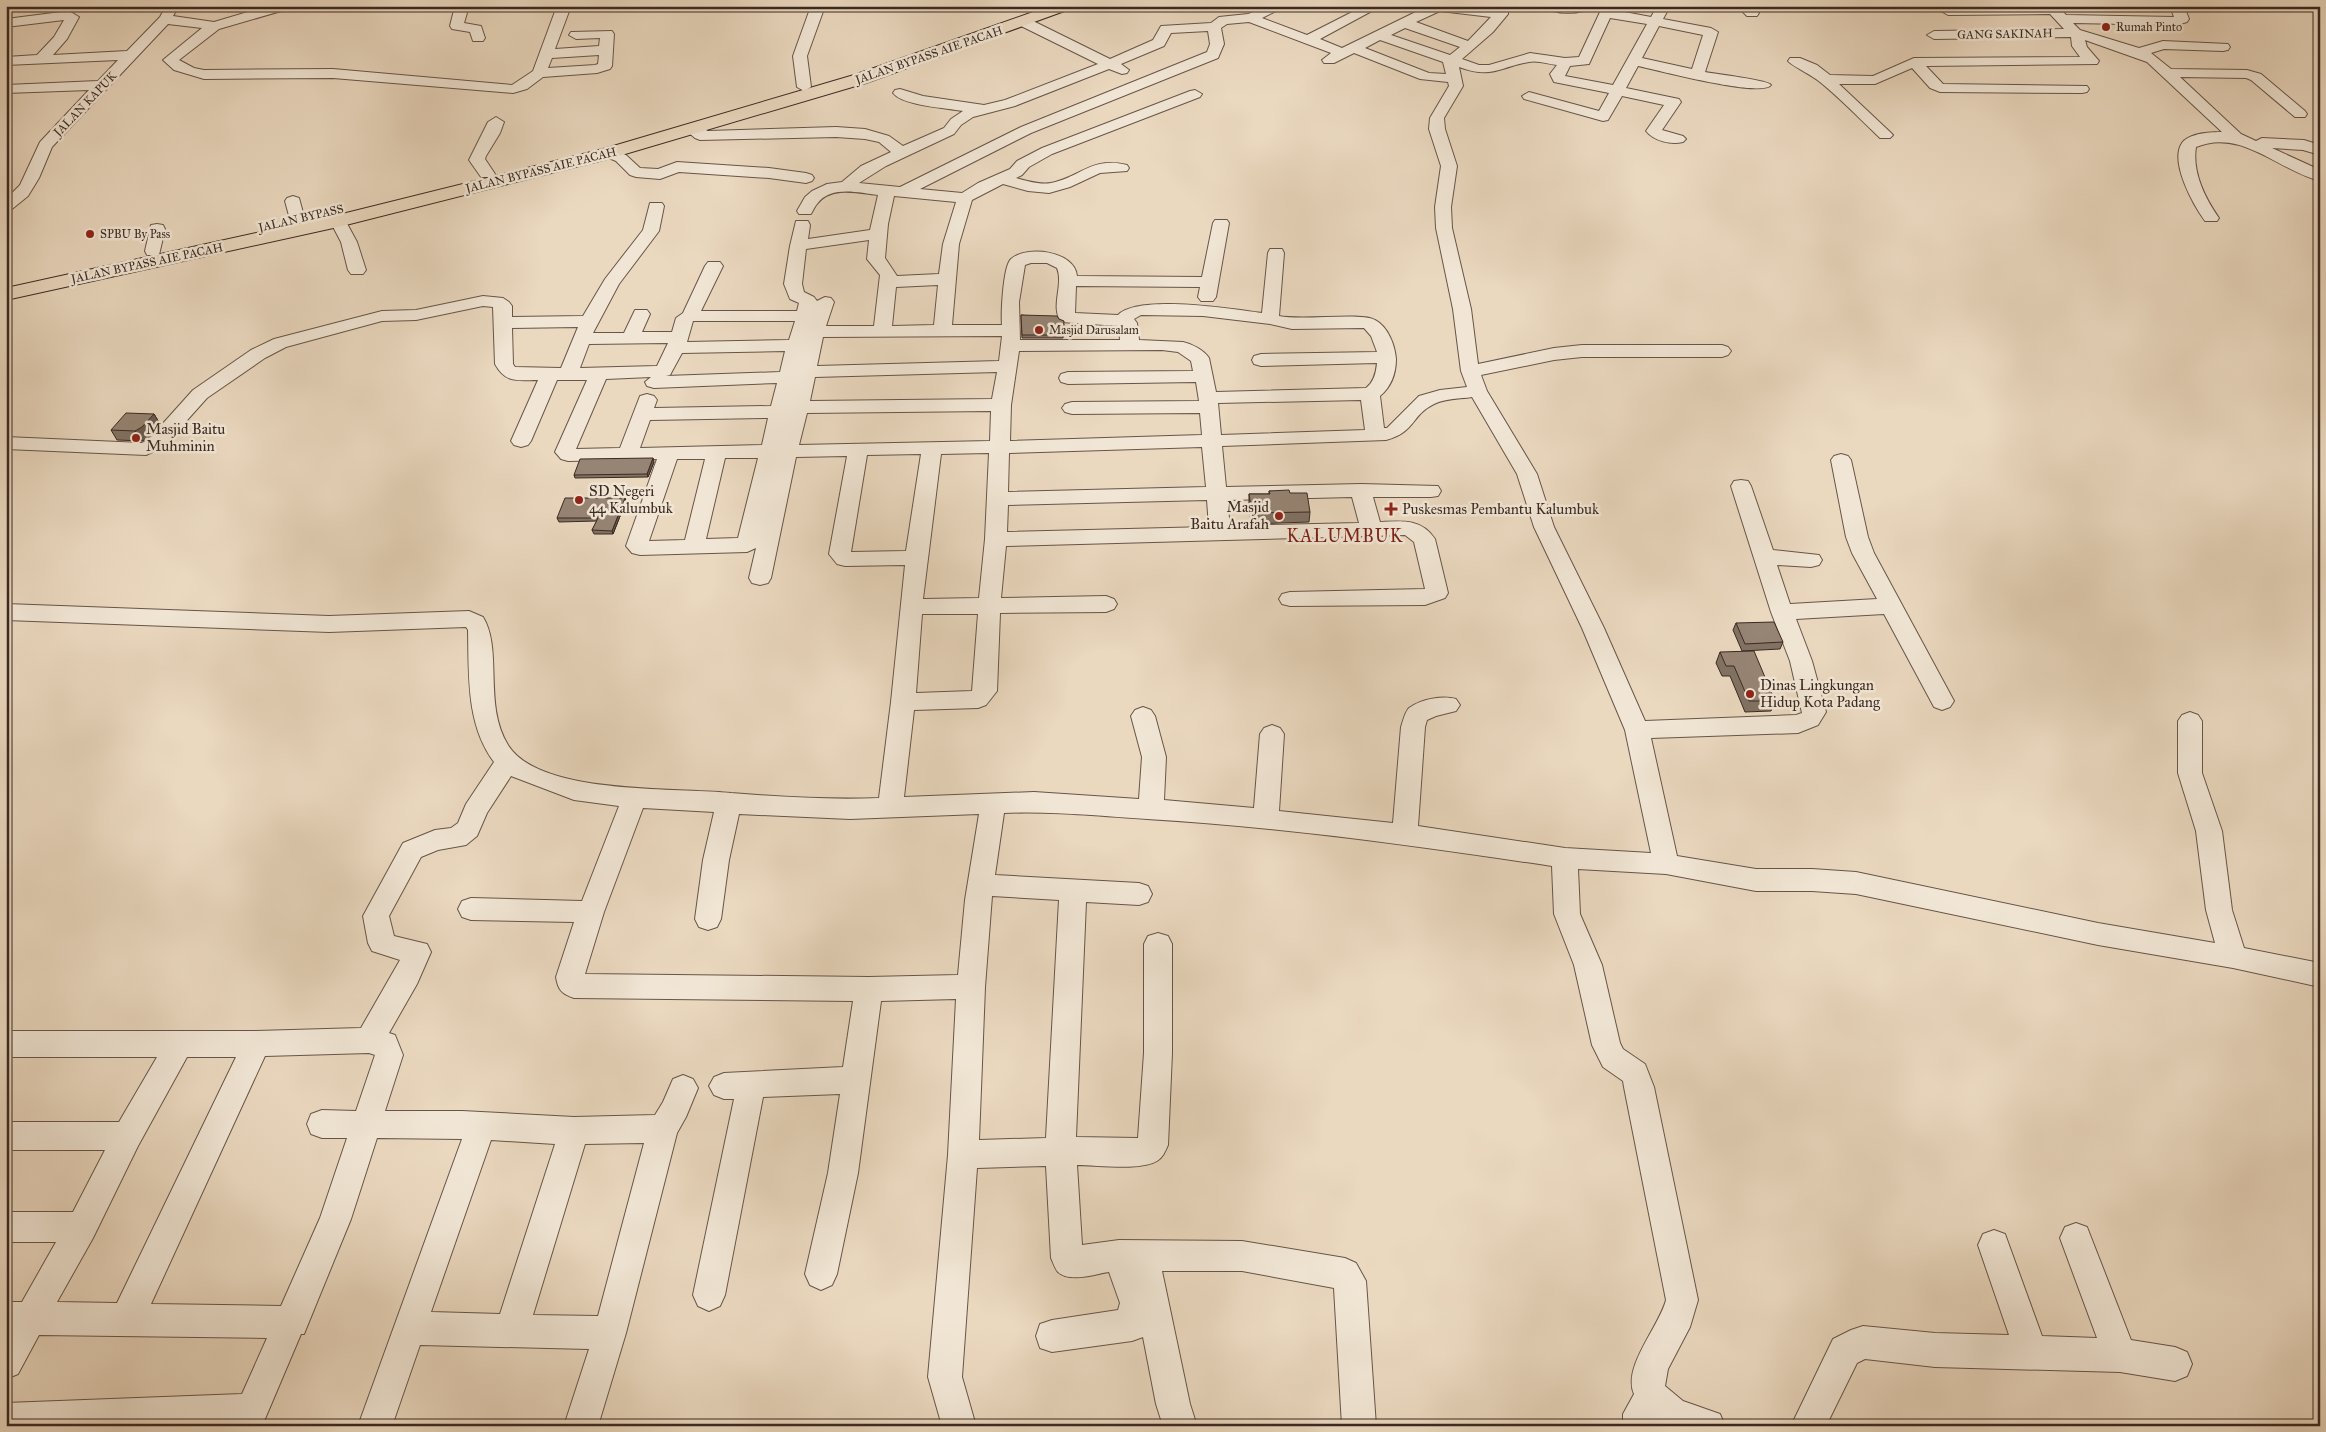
<svg xmlns="http://www.w3.org/2000/svg" width="2326" height="1432" viewBox="0 0 2326 1432" font-family="'IM FELL Great Primer',serif">
  <style>
    .lines { fill: none; stroke-linecap: round; stroke-linejoin: round }
    .minor-casing { stroke: #675549; stroke-width: 2 }
    .highway-casing { stroke: #3b2922; stroke-width: 2 }
    .minor { fill: #f1e6d5; fill-rule: evenodd }
    .highway { fill: #ead8bf; fill-rule: evenodd }
    .wall { fill: #817264; stroke: #3b2922 }
    .shaded-wall { fill: #695c51; stroke: #3b2922 }
    .building { fill: #968474; stroke: #3b2922 }
    .poi-dot { fill: #8f2418; stroke: #f1e6d5; stroke-width: 2 }
    .labels { text-anchor: middle; dominant-baseline: central; stroke-width: 5; stroke-linejoin: round; paint-order: stroke }
    .far-poi-label { font-size: 12px; fill: #3b2922; stroke: #f1e6d5; text-anchor: start }
    .far-street-label { font-size: 12px; fill: #3b2922; stroke: #f1e6d5 }
    .poi-label { font-size: 15px; fill: #3b2922; stroke: #f1e6d5; text-anchor: start }
    .quarter-label { font-size: 18px; letter-spacing: 1px; fill: #7a1f14; stroke: #f1e6d5 }
  </style>
  <rect width="100%" height="100%" fill="#ead8bf"/>
  <filter id="stains"><feTurbulence type="fractalNoise" baseFrequency=".004" numOctaves="4"/><feColorMatrix values="0 0 0 0 .2 0 0 0 0 .09 0 0 0 0 .02 0 0 0 .5 -.17"/></filter>
  <radialGradient id="worn" r=".72"><stop offset=".6" stop-color="#630" stop-opacity="0"/><stop offset="1" stop-color="#630" stop-opacity=".3"/></radialGradient>
  <g class="lines">
    <g class="minor-casing">
      <path id="minor" d="M166,6H179L173,16L214,22L268,6H289L288,9L219,29L179,60L194,68L204,70L333,69L512,85L533,71L557,6H571L555,49L599,46L600,38L576,39L569,35L571,32L612,31L614,34L612,66L610,69L597,73L543,77L527,89L513,93L333,78L204,79L174,70L163,60L202,28L168,24L52,147L39,178L28,196L12,209L6,211V199L20,185L40,142L89,90L6,93V85L98,81L118,60L6,65V57L37,55L54,37L64,20L6,27V19L69,11L79,17L67,39L53,55L127,51L160,17ZM599,55L598,64L595,65L548,68L552,58Z
        M455,6H469L464,23L481,26L485,38L483,41H473L470,32L452,29L450,26Z
        M811,6H825L807,56L811,87L804,91L797,87L793,56Z
        M1268,6H1286L1262,18L1307,35L1364,6H1381L1320,39L1342,48L1428,6H1471L1494,9V6H1508V14L1493,32L1462,59L1479,65H1489L1530,53L1565,58L1579,57L1600,12L1614,10L1651,17L1657,6H1667L1669,8L1663,19L1711,28L1718,32L1705,72C1716,74 1768,80 1771,85C1762,98 1657,70 1638,66L1626,88L1679,99L1681,102L1662,130L1683,136L1686,139L1683,142C1671,145 1654,141 1646,131L1664,105L1622,96L1608,120L1603,121L1524,99L1522,96L1529,92L1599,111L1609,93L1554,82L1550,74L1557,65C1548,64 1537,60 1529,62C1497,68 1492,79 1459,67L1463,86L1444,118L1445,129L1457,166L1451,207L1452,228L1471,309L1478,364L1554,348L1582,345H1722L1728,347L1731,351L1728,355L1722,357H1582L1554,360L1481,375L1487,391L1537,474L1554,527L1604,628L1645,721L1796,715L1802,713L1790,661L1771,612L1731,486L1734,481L1741,480L1748,481L1751,486L1773,550L1819,555L1822,560L1819,565L1811,567L1777,565L1790,604L1877,599L1852,553L1846,537L1831,460L1834,456L1841,454L1848,456L1851,460L1868,537L1874,553L1954,701L1950,707L1942,710L1934,707L1884,614L1796,619L1812,661L1826,712L1818,725L1798,733L1651,738L1677,856L1756,869H1812L1856,872L2098,923L2215,943L2206,910L2196,831L2178,773V721L2182,715L2190,712L2198,715L2202,721V773L2222,831L2232,910L2244,948L2320,963V987L2233,968L2098,945L1856,894L1812,891H1756L1666,874L1578,869L1580,914L1602,965L1620,1043L1623,1049L1645,1064L1654,1087L1698,1300L1690,1327L1668,1369L1665,1386L1683,1401L1720,1414L1725,1426H1660L1657,1424V1426H1623V1414L1634,1394C1622,1367 1659,1327 1666,1300L1624,1087L1623,1081L1603,1067L1592,1045L1574,965L1554,914L1552,866C1418,846 1283,827 1147,819C1100,816 1052,811 1004,813L995,875L1139,883L1148,886L1152,894L1148,902L1139,905L1086,902L1076,1137L1138,1138L1144,1053V944L1148,936L1158,933L1168,936L1172,944V1053L1168,1145C1165,1152 1163,1157 1157,1161C1141,1171 1096,1165 1077,1165L1082,1245L1119,1240L1242,1241L1345,1258L1356,1263L1366,1281L1376,1426H1342L1334,1288L1242,1271H1162L1190,1404L1197,1426H1163L1156,1404L1143,1337L1132,1341L1052,1352L1040,1348L1036,1336L1040,1324L1052,1320L1118,1310L1120,1303L1109,1272C1095,1274 1070,1283 1058,1272C1055,1269 1053,1262 1051,1258L1046,1166L977,1168L962,1377L976,1426H942L928,1377L948,1155L956,999L881,1001L858,1173L837,1274L832,1285L821,1290L810,1285L805,1274L828,1173L840,1094L763,1097L725,1295L720,1306L709,1311L698,1306L693,1295L734,1099H724L714,1095L709,1086L714,1077L724,1073L843,1067L853,1001L574,998C562,994 558,990 556,977L574,922L471,920L462,917L458,909L462,901L471,898L582,901L619,806L574,800L511,776L487,813L477,836L466,845L438,850L421,857L389,916L394,936L427,944L431,952L417,984L389,1033L395,1035L403,1055L385,1111H462L574,1117L655,1115L663,1102L673,1079L683,1075L693,1079L698,1088L686,1117L677,1133L626,1333L598,1426H564L589,1349L420,1345L392,1426H358L462,1139L377,1138L351,1219L304,1334H301L262,1426H6V1403L242,1394L267,1338L39,1335L18,1374L6,1379V1302H22L56,1242H6V1212H73L105,1150H6V1122H119L157,1057H6V1031H256L361,1028L400,960L372,951L368,943L363,916L403,843L435,830L451,828L458,823L466,804L494,762C466,725 469,675 468,630L466,627L329,632L6,620V604L329,616L469,611L483,617C503,649 483,705 508,745C540,796 677,787 731,793C780,797 830,800 879,798L891,702L905,565L845,566L837,564L829,554L847,456L796,457L771,578L768,583L760,585L752,583L749,578L756,548L747,552L640,555L632,553L626,546L657,459L568,461L561,459L555,452L587,380H557L531,441L528,445L521,447L514,445L511,441L538,380C518,380 506,384 495,364L493,307L483,306L416,320L382,321L286,347L265,358L207,398L163,447L146,455L6,449V437L142,443L149,439L193,390L251,350L274,339L382,311L416,310L483,296L503,298L509,302L512,306V317L583,316L605,279L643,230L650,203H662L664,206L659,231L619,284L593,333H624L635,310H647L650,314L642,332H672L676,318L683,313L705,266L708,262H720L723,266L701,311H797L799,303L790,299L784,284L790,246L796,221H808L810,225L808,239L870,230L878,195C859,193 831,185 817,204C814,207 813,211 811,214H799L797,211L805,197L812,191L827,184L842,182L861,166L891,152L879,142L865,139L836,137L700,140L695,138L684,129L687,126H697L708,131L836,127L865,129L889,136L903,146L944,128L951,119L963,111C947,108 903,106 893,93L895,90L900,89L923,96L984,105L1005,100L1098,64L1019,25L1017,22L1019,19H1029L1110,59L1153,40L1161,26L1211,23L1219,17L1248,14ZM1440,11L1491,17L1468,41L1416,22ZM1610,18L1647,24L1613,85L1565,76L1570,66L1589,64ZM1249,22L1331,53L1322,60L1324,63H1334L1354,53L1420,79L1448,82L1449,86L1430,118L1429,129L1441,166L1435,207L1436,228L1453,309L1461,371L1467,387L1440,390L1419,396L1387,428H1384L1380,396C1391,387 1396,373 1396,359C1395,345 1388,327 1375,320C1361,312 1302,321 1279,316L1284,253L1282,249H1270L1268,253L1262,313C1231,309 1139,294 1118,315L1075,313L1076,286L1200,287L1198,297L1201,301H1213L1216,297L1229,223L1227,220H1215L1213,223L1202,277L1077,276C1075,251 1027,245 1011,259C1003,266 1001,313 1002,325H952L959,244L972,200L1003,184L1028,191L1049,193L1070,187L1100,173L1127,171L1129,168L1127,165C1091,156 1080,178 1051,183C1040,185 1027,181 1016,178L1022,175L1029,167L1052,154L1200,97L1202,94L1195,90L1190,91L1042,148L1017,161L1010,169L978,183L962,193L920,189L1031,133L1218,58L1224,44L1221,28L1227,24ZM1659,26L1703,35L1692,69L1642,58ZM1405,28L1460,47L1450,55L1391,35ZM1208,31L1210,44L1207,52L1021,127L900,187L859,183L886,166L954,134L961,125L973,117L1015,106L1109,69L1122,74L1127,73L1129,70L1121,64L1164,46L1171,33ZM1380,40L1443,62L1446,74L1429,73L1365,48ZM894,196L956,202L943,244L939,274L897,276L885,258L888,224ZM869,240L867,259L880,275L874,326H826L834,302L831,298L825,297L817,301L814,297L804,292L802,284L806,249ZM1031,263H1047L1057,268C1064,285 1050,306 1061,322L1119,326L1120,340H1020L1019,302L1025,265ZM938,285L934,325L892,326L896,287ZM1141,315L1203,316L1270,324L1292,329L1364,328L1371,336L1377,352L1261,354L1254,356L1252,360L1254,364L1261,366L1377,363C1376,373 1374,382 1366,388L1216,392L1209,358C1204,350 1192,344 1183,342L1139,340L1137,323L1134,319ZM693,321H795L789,340L687,342ZM578,327L561,368L515,367L513,364L512,328ZM1002,336L999,361L817,366L823,337ZM668,343L657,366L580,368L589,344ZM1162,350L1178,352L1191,361L1193,371L1068,372L1061,374L1059,378L1061,382L1068,384L1196,382L1199,401L1072,402L1065,404L1062,408L1065,412L1072,414L1200,413L1202,435L1010,441L1011,405L1019,351ZM785,351L780,372L666,376L670,375L682,353ZM997,372L992,399L810,401L815,377ZM651,377L645,382L647,386L654,388L777,383L771,406L654,408L657,400L654,396L647,394L640,396L620,448L576,449L606,379ZM1472,397L1517,474L1534,527L1582,628L1625,730L1651,853L1565,848L1418,826L1425,727L1427,720L1436,716L1456,711L1460,705L1456,699C1443,695 1421,699 1409,708C1405,712 1403,721 1401,727L1393,823L1279,811L1284,734L1280,728L1272,725L1264,728L1260,734L1254,808L1164,800L1166,757L1155,716L1151,710L1143,707L1135,710L1131,716L1142,757L1139,799L1034,792L904,797L914,710L978,708L986,705L997,691L1000,613L1106,612L1114,609L1117,604L1114,599L1106,596L1001,598L1006,546L1405,535L1414,542L1425,589L1290,592L1282,594L1279,599L1282,604L1290,606L1425,605L1445,598L1448,593L1435,539C1421,518 1401,521 1380,522L1373,497H1431L1438,496L1441,491L1438,486L1361,484L1226,487L1222,446L1386,440C1416,432 1411,415 1434,404C1446,398 1460,399 1472,397ZM1361,400L1365,430L1221,435L1218,403ZM991,411L990,441L799,445L807,413ZM768,418L762,445L640,448L650,420ZM1202,447L1206,487L1008,492L1009,453ZM989,453L985,539L979,598L923,599L941,454ZM921,454L906,551L851,552L867,455ZM725,458H758L738,538L706,539ZM677,459H705L685,540L649,541ZM1352,497L1359,523L1230,526L1227,500ZM1207,500L1209,527L1007,532L1008,505ZM922,614H978L972,691L916,693ZM643,808L714,812L703,860L695,919L699,927L708,930L717,927L721,919L729,860L739,814L850,819L979,814L965,900L958,975L869,977L585,974L604,912ZM992,896L1059,900L1046,1138L979,1140L985,987ZM369,1053L375,1055L356,1111L322,1110L311,1114L307,1124L311,1134L322,1138H347L320,1218L281,1306L151,1304L265,1056ZM187,1057H236L117,1303L57,1302L93,1238L138,1146ZM491,1140L555,1144L500,1314L431,1312ZM644,1143L598,1316L533,1315L585,1144Z
        M1545,6H1591C1583,15 1553,15 1545,6Z
        M1737,6H1752L1759,13L1757,16H1747Z
        M2058,6L2066,15L2174,17L2170,6H2184L2189,19L2187,22L2177,25L2073,23L2080,30L2139,48L2163,41L2228,44L2230,47L2228,50L2223,51L2164,49L2151,53L2171,69L2247,70L2261,74L2305,111L2307,114L2305,117H2295L2251,80L2246,78L2180,77L2241,134L2256,141L2262,138L2304,140L2320,145V155L2303,150L2272,148L2320,170V181C2278,170 2241,128 2196,147C2192,172 2205,198 2219,218L2217,221H2205C2194,206 2169,162 2182,143C2189,133 2212,132 2222,132L2147,62L2085,40L2087,47L2099,61L2097,64L1926,66L1943,84L2087,86L2089,89L2087,92L2082,93L1940,92L1930,88L1912,68L1875,84H1839L1890,132L1893,135L1890,138H1880C1860,119 1841,99 1820,82C1812,75 1792,66 1788,61L1790,58H1800L1817,65L1830,75L1873,76L1914,58L2080,57L2072,46L2071,37L1934,39L1927,35L1934,31L2064,29L2050,14L1948,15L1941,11L1948,7Z
        M496,117L504,122L500,133L486,156L485,159L495,174L493,177H481L469,160L488,122Z
        M609,148L626,155L640,168L658,169L677,162L769,168L806,173L812,175L814,178L812,181L806,183L769,178L679,172L660,179L636,177L630,175L616,161L604,156L601,153L604,150Z
        M293,196L299,198L305,220L303,223H291L285,201L287,198Z
        M338,216L344,218L357,242L366,270L363,274H351L348,270L341,242L330,221L332,218Z
        M157,224L163,225L165,229L159,255H147L145,251L151,225Z
        M2076,1223L2087,1227L2131,1340L2175,1347L2187,1352L2192,1364L2187,1376L2175,1381L2120,1372L1935,1367L1865,1359L1857,1363L1826,1426H1791L1833,1339L1851,1330L1863,1326L1935,1333L2009,1335L1978,1245L1983,1234L1994,1230L2005,1234L2042,1336L2097,1338L2060,1238L2065,1227Z"/>
    </g>
    <g class="highway-casing">
      <path id="highway" d="M1050,6H1073L1070,9L866,83L615,157L338,227L6,300V288L338,215L603,149L854,75Z"/>
    </g>
    <use href="#minor" class="minor"/>
    <use href="#highway" class="highway"/>
  </g>
  <path class="wall" d="M1021,315L1059,319L1064,324L1063,338H1022Z
    M154,414L160,424L148,438L142,441L117,440L111,430Z
    M654,462L648,477L575,478L574,475Z
    M1269,491L1290,493L1310,512L1309,522L1251,524L1249,505V494H1269Z
    M626,501L613,534H594L592,530L597,521L559,522L557,518Z
    M1736,623L1783,642L1780,649L1742,651L1733,630Z
    M1720,652L1775,701L1771,711L1745,712L1730,676H1722L1716,663Z"/>
  <path class="shaded-wall" d="M154,414L160,424L148,438L142,441L135,431Z
    M653,458L654,462L648,477L647,474Z
    M625,498L626,501L613,534L612,531Z"/>
  <path class="building" d="M1021,315L1057,316L1059,319L1064,321L1063,335H1022Z
    M126,413L154,414L142,427L135,431L111,430Z
    M653,458L647,474L574,475L580,459Z
    M1289,490L1290,493H1307L1310,512L1252,513L1249,494H1270L1269,491Z
    M565,498H625L612,531L592,530L598,518H557Z
    M1774,622L1783,642L1745,644L1736,623Z
    M1754,651L1775,701H1749L1734,666H1726L1720,652Z"/>
  <g class="poi-dot">
    <circle cx="2106" cy="27" r="5"/>
    <circle cx="90" cy="234" r="5"/>
    <circle cx="1039" cy="330" r="5"/>
    <circle cx="136" cy="438" r="5"/>
    <circle cx="579" cy="500" r="5"/>
    <path d="M1388.5 501.5h5v5h5v5h-5v5h-5v-5h-5v-5h5z"/>
    <circle cx="1279" cy="516" r="5"/>
    <circle cx="1750" cy="694" r="5"/>
  </g>
  <g class="labels">
    <g class="far-poi-label">
      <text x="2116" y="27">Rumah Pinto</text>
      <text x="100" y="234">SPBU By Pass</text>
      <text x="1049" y="330">Masjid Darusalam</text>
    </g>
    <g class="far-street-label">
      <text transform="translate(2005 34) rotate(-1)">GANG SAKINAH</text>
      <text transform="translate(929 55) rotate(-19)">JALAN BYPASS AIE PACAH</text>
      <text transform="translate(85 104) rotate(-46)">JALAN KAPUK</text>
      <text transform="translate(541 170) rotate(-14)">JALAN BYPASS AIE PACAH</text>
      <text transform="translate(301 218) rotate(-13)">JALAN BYPASS</text>
      <text transform="translate(147 263) rotate(-12)">JALAN BYPASS AIE PACAH</text>
    </g>
    <g class="poi-label">
      <text x="146" y="429">Masjid Baitu<tspan x="146" dy="17">Muhminin</tspan></text>
      <text x="589" y="491">SD Negeri<tspan x="589" dy="17">44 Kalumbuk</tspan></text>
      <text x="1269" y="507" text-anchor="end">Masjid<tspan x="1269" dy="17">Baitu Arafah</tspan></text>
      <text x="1402" y="509">Puskesmas Pembantu Kalumbuk</text>
      <text x="1760" y="685">Dinas Lingkungan<tspan x="1760" dy="17">Hidup Kota Padang</tspan></text>
    </g>
    <g class="quarter-label">
      <text x="1345" y="536">KALUMBUK</text>
    </g>
  </g>
  <rect width="2326" height="1432" fill="none" stroke="#ead8bf" stroke-width="25"/>
  <rect x="8" y="8" width="2311" height="1417" fill="none" stroke="#3b2922" stroke-width="2.5"/>
  <rect x="12" y="12" width="2301" height="1407" fill="none" stroke="#3b2922"/>
  <rect width="100%" height="100%" filter="url(#stains)"/>
  <rect width="100%" height="100%" fill="url(#worn)"/>
</svg>
